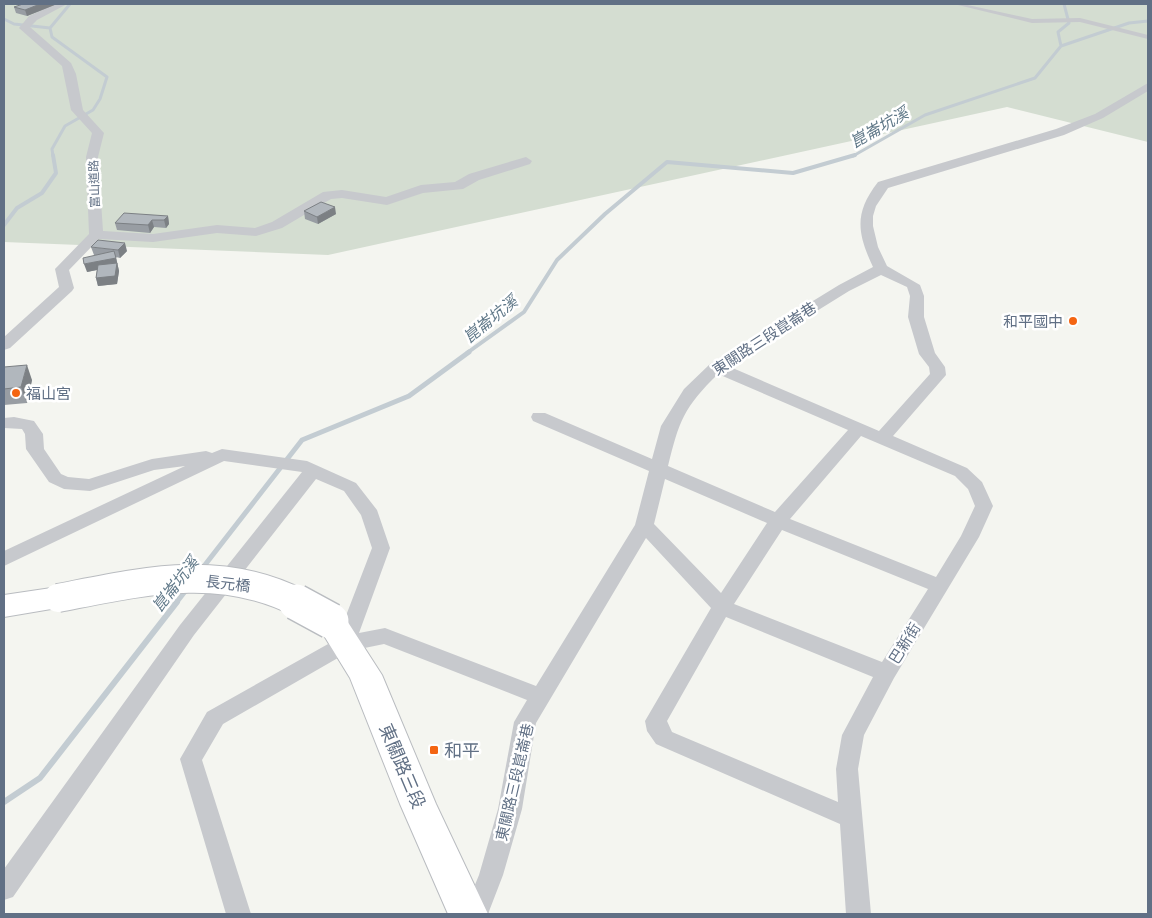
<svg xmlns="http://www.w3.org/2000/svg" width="1152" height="918" viewBox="0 0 1152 918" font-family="'Golos Text','Noto Sans TC',sans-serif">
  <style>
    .green { fill: #d4ddd1 }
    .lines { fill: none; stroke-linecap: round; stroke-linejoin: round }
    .stream-far3 { stroke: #c3ccd2; stroke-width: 3 }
    .stream-far2 { stroke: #c3ccd2; stroke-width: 4 }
    .stream-far1 { stroke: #c3ccd2; stroke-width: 5 }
    .stream { stroke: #c3ccd2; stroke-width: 6 }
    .primary-casing { stroke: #b9bcc0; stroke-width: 2 }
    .service { fill: #c7c9cd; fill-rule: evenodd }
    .minor { fill: #c7c9cd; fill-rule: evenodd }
    .primary { fill: #fff; fill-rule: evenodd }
    .primary-bridge-far1-casing { stroke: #b9bcc0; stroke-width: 30; stroke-linecap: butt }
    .primary-bridge-casing { stroke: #b9bcc0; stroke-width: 38; stroke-linecap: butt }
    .primary-bridge-far1 { stroke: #fff; stroke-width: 28 }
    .primary-bridge { stroke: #fff; stroke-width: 35 }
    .wall { fill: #989da3 }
    .shaded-wall { fill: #7c8084 }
    .building { fill: #b1b7bd; stroke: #7c8084 }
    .poi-dot { fill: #f46512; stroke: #fff; stroke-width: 2 }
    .labels { text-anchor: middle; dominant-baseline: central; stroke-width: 5; stroke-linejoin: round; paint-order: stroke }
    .far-street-label { font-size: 12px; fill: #617085; stroke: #fff }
    .poi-label { font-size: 15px; fill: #617085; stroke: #fff; text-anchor: end }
    .street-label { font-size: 15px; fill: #617085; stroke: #fff }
    .water-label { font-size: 16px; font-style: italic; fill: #617989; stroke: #fff }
    .near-poi-label { font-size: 18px; fill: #617085; stroke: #fff; text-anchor: start }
    .near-street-label { font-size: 18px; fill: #617085; stroke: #fff }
  </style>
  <rect width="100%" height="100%" fill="#f4f5f0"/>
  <path class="green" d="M4,4H1148V142L1007,107L328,255L4,242Z"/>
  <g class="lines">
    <path class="stream-far3" d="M4,19L14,24L50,28
      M1061,46L1058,32L1069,23L1064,4
      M53,156L52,149L65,126L93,110L100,99L107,77L52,37L50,28L70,4
      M853,156L925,115L1035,78L1061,46L1129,23L1148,21"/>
    <path class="stream-far2" d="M4,225L17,208L42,193L56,173L53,155
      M467,353L524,312L557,260L605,214L667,162L793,173L855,155"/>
    <path class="stream-far1" d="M201,570L302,440L409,396L469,352
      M176,603L187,589"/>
    <path class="stream" d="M4,802L40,778L177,602"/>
    <g class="primary-casing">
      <path id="primary" d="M58,587L69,590L74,598L69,606L4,617V595Z
        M331,609L342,613L382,675L436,804L488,914H448L400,804L350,678L315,621L320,613Z"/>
    </g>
    <path class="service" d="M956,4H963L1032,19L1080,18L1148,35V39L1080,22L1032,23L958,5Z"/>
    <path class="minor" d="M55,4H67L37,20L30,27L71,63L76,74L83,110L104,133L98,157L103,231L153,234L217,225L255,228L272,222L323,192L342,190L386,197L421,185L455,182L469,174L526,157L532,161L530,164L479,180L463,189L423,193L387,205L342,198L331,199L282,228L256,236L217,233L153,242L99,239L69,270L74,288L72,291L10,348L4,350V337L59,287L55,269L89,234L86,157L92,133L71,110L62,66L19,28L29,16Z
      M1148,83V91L1103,118L1064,135L888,188L876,206L873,216V226L878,247L887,266L920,285L924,296V317L935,353L945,367L946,375L893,436L967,468L982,482L993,506L979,537L894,678L864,735L858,769L871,914H846L840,824L656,744L647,731L645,721L711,608L646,538L536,723L522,809L503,875L488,914H463L479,875L498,809L514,722L527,700L384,644L350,651L223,724L202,760L251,914H226L180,759L207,712L337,639L372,548L361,515L344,491L316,479L194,635L13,897L4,900V869L180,625L302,472L224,461L4,566V551L185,466L154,470L90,491L64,489L49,482L26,449L25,434L22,429L4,428V418L14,417L34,421L43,434L44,449L61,474L68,477L89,479L152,459L206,451L212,453L222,449L307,461L356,483L377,510L390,548L359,633L385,628L536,686L635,525L649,471L533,421L531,417L533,413H545L652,459L661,426L684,389L710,364L839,285L873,267C857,233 854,213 878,182L1056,129L1095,114ZM881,275L907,287L910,296L908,317L919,354L929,367L930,374L879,431L728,366L849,291ZM718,374L848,430L775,512L668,466C679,421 684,407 718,374ZM861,436L955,476L968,489L975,506L961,536L936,577L790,519ZM665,479L767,523L721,593L654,524ZM782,530L928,589L882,662L734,604ZM726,617L873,677L842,735L836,769L838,802L672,732L667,721Z"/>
    <use href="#primary" class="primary"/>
    <g class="primary-bridge-far1-casing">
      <path id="primary-bridge-far1" d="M58,598C141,582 219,562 299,603"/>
    </g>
    <g class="primary-bridge-casing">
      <path id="primary-bridge" d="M296,602L331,621"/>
    </g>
    <use href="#primary-bridge-far1" class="primary-bridge-far1"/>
    <use href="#primary-bridge" class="primary-bridge"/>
  </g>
  <path class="wall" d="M57,4L27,16L16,13L14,7Z
    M304,211L336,214L318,224L305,219Z
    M168,216L169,224L166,228L154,227L150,233L117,230L115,223Z
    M91,247L127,251L120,258L116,257L119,271L117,284L98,286L96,278L97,270L87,272L96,255H94Z
    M4,367L32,380L27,403L4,405Z"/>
  <path class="shaded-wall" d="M40,4H57L27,16L25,10Z
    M335,207L336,214L318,224L317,217Z
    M168,216L169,224L166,228L164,220Z
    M152,220L154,227L150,233L148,225Z
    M125,243L127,251L120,258L118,250Z
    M116,258L119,271L117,284L98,286L96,278L116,266L87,272L84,264Z
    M27,365L32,380L27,403L21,387Z"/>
  <path class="building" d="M23,4H40L25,10L14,7Z
    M321,202L335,207L317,217L304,211Z
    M124,213L168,216L164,220H152L148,225L115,223Z
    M98,240L125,243L118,250L91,247Z
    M114,251L116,258L84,264L83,258Z
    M117,263L115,276L96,278L98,265Z
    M27,365L21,387L4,389V367Z"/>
  <g class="poi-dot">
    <circle cx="1073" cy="321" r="5"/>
    <circle cx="16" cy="393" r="5"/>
    <rect x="429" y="745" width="10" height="10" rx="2.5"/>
  </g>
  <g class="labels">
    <g class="far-street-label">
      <text transform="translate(94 184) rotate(-92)">富山道路</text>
    </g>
    <g class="poi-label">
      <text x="1063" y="321">和平國中</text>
      <text x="26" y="393" text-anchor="start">福山宮</text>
    </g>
    <g class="street-label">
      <text transform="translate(764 338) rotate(-33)">東關路三段崑崙巷</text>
      <text transform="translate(228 583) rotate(7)">長元橋</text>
      <text transform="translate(904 643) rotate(-58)">巴新街</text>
      <text transform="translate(514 782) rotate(-77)">東關路三段崑崙巷</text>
    </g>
    <g class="water-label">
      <text transform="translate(879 127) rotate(-30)">崑崙坑溪</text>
      <text transform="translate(490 319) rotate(-39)">崑崙坑溪</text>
      <text transform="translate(175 584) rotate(-52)">崑崙坑溪</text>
    </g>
    <g class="near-poi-label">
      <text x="444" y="750">和平</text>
    </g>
    <g class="near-street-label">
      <text transform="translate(403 766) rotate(67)">東關路三段</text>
    </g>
  </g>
  <rect width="1152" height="918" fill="none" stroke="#617085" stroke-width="10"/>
</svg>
